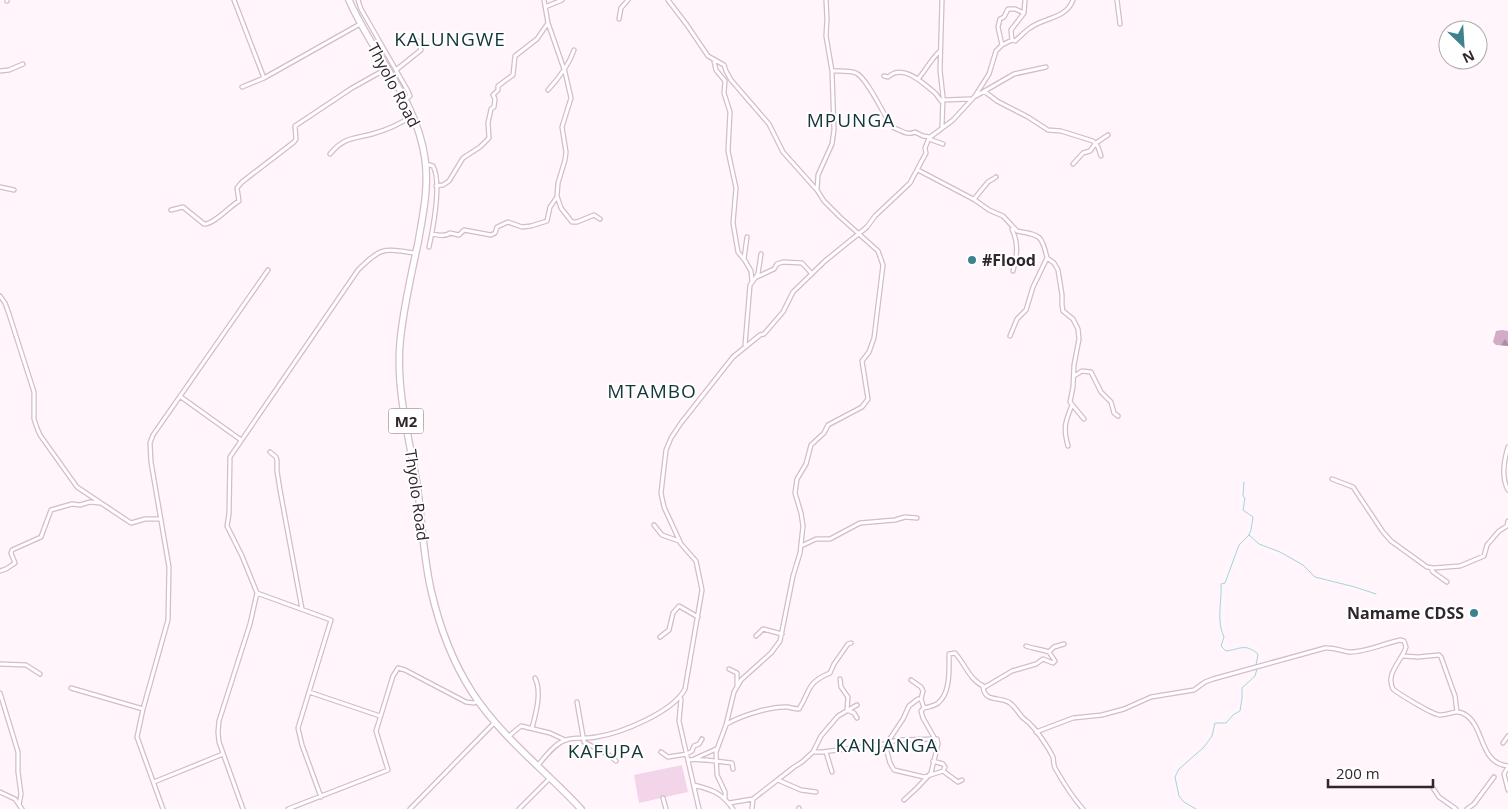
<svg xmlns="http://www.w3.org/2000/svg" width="1508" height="809" viewBox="0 0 1508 809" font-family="'Open Sans',sans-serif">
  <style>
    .forest { fill: url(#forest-firs) }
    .park { fill: #f3d5e9 }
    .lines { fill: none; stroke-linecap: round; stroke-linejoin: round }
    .stream { stroke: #a1d5dd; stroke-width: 1 }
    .minor-casing { stroke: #d3bccb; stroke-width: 5.5 }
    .trunk-casing { stroke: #d3bccb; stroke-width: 8 }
    .minor { stroke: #fff; stroke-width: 3 }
    .trunk { stroke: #fff; stroke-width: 5.5 }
    .poi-dot { fill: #3c838d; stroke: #fff; stroke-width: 2 }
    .labels { text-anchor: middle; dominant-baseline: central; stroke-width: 4; stroke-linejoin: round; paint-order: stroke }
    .shield { fill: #fff; stroke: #6e686c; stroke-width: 1 }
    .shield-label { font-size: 15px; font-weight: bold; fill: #30272d }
    .street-label { font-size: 16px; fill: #30272d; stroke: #fff }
    .poi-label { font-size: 16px; font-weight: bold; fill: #30272d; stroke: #fff; text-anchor: start }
    .quarter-label { font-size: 19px; letter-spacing: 1px; fill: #14363b; stroke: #fff }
  </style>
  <defs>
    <pattern id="forest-firs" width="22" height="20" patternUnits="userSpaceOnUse" patternTransform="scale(1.25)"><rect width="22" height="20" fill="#d2acc6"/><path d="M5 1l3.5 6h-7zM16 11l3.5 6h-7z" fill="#ab8ca1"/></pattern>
  </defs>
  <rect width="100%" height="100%" fill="#fff5fb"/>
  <path class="forest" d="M1502,330L1508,331V346L1496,345L1493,342L1496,331Z"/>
  <path class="park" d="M682,765L688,792L639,803L634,775Z"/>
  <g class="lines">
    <path class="stream" d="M1244,482L1243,496L1245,498L1243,510L1253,517L1251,530L1249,535L1259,544L1280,552L1303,565L1315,577L1355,587L1376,594
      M1249,535L1239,545L1225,583L1221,584C1222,602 1216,621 1224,637L1221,646L1226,651C1241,649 1245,643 1258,654L1256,665
      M1196,809L1184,802L1179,796L1175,777L1179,769L1204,747L1212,736L1215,723H1226L1233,715L1240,711L1242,698V688L1255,676L1257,669"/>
    <g class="minor-casing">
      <path id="minor" d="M7,0V1
        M234,0L264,78
        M358,0L361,9L408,91L410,96L406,99
        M544,0L548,23L565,72L571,98L562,127L566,152L565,160L558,183L557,196L561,208L572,222H577L594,215L600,219
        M668,0L687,25L708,56L724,65L726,71L731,80L769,124L783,152L816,189
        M1117,0L1120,24
        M545,7L562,0
        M1024,13L1025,0
        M619,19L621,8L628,0
        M1002,45L998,27L1000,19L1004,17L1008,9H1015L1024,13L1011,30L1012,40
        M714,61L716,70L725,81L724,93L730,112L728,151L736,188L733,223L738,252L746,262
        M396,70L421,50L418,41
        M0,71L9,70L23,64
        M832,71C839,71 849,70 856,73C866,78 879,105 885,115C888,120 892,122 894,128C901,130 907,136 915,132L923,136L930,137
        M884,76L888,77C903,63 923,83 935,93C938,96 939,99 942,102
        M918,79C926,70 931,59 940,51
        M242,87L264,78L360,24
        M548,90C559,78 569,65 574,50
        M984,91L997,101L1028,117L1048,130L1061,131L1093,141L1098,147L1101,156
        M976,96L1014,74L1046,67
        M943,100L971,99
        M942,127L943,97L940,70L942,0
        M929,139L943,144
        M330,154C344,137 353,139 372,134C387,130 400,124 412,116
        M426,164L433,166C442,182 433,229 429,247
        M1073,164L1083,153L1090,151L1096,143L1108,135
        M918,170L975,200L989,210L1003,216L1017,231C1039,235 1042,234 1047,258L1054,263L1058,270L1062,295V305L1063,311L1073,319L1078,329L1079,339L1074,365L1073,387L1070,402L1084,419
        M436,186L443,185L449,181L463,158L480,147L489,138L488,123L491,109L494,107L495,99L493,95L498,90V86L513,75L515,56L537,39L548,23
        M0,187L14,190
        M974,199L988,182L996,177
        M171,210L183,207L204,224C213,225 230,206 239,201L237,188L242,182L294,142L296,139L295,126L352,88L386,69
        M1012,229C1019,244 1017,255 1013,271
        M432,234C438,235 445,237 450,233L459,235L464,230L491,235L495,233L497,227L508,222L522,227L531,226L547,221L550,207L557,197
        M747,237L744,259L751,271L752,282
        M757,277L774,269L777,264L783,262L802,263L812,274
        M0,296L5,303L9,314L34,392V419L37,428L40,435L77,487L131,523L145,519H161
        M1010,336L1017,319L1026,310L1033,287L1047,258
        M745,345L750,285L758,274L761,254
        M1074,376L1082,371L1091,372L1101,392L1111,402L1114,413L1118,416
        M181,397L241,440
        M1068,446C1063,428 1065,422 1072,405
        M1508,447C1504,460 1501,477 1508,490
        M270,452L276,457L277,460V471L280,490L302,609
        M1332,479L1353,487L1383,532L1391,541L1427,567L1434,568L1460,566L1484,556L1487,545L1499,531L1507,526L1508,521
        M654,525L662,535L679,541
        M801,546L816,539H830L860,523L895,520L905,517L917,518
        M1431,568L1433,572L1447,582
        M0,571L6,569L15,563L11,553L12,550L41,537L51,510L72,504L80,505L90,502L100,503
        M257,593L331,620L298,728L302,745L321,797
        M756,636L763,629L782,634
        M660,637L669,630L673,613L679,606L698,617
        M1026,646C1034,649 1041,649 1049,652L1054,647L1064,644
        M1403,656L1418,657L1439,655L1441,657L1455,696L1457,712
        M0,664L26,665L40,674
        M729,669L737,673V686
        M840,679L841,687L848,697L847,710L854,713L857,718
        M911,680L921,687L923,691L921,699L924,708C928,707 935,706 938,703C951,693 949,668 949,654L955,653C966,665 969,680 985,687L1012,671L1036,664L1043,659L1053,663L1055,661L1049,652
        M983,687C985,703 1000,696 1010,703C1015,707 1018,712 1022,717C1025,720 1029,722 1031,725C1038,732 1048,747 1053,757C1054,760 1053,764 1055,768C1063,782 1072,797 1083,809
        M71,688L143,709
        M309,692L380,716
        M0,693L18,752V772L21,794L19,805
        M681,699L679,721L699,809
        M577,702L584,742L609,755L616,761
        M924,708L921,711L923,718L935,739
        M727,724C740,716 771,706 787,707C792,708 795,709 799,709C811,690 806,683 830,673L834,664L848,644L851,643
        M532,728C536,713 542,692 535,678
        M1036,732L1073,718L1102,715L1124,709L1151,697L1194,690L1205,682L1213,679L1325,648C1334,647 1341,651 1349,652C1363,653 1386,643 1400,640L1404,641L1406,647C1402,661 1385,673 1393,689C1399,694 1433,715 1440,715C1450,715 1457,708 1466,715C1485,728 1479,763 1508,766
        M509,736L521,726L550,733L565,740
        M887,743L903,719L909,706L918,699H921
        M1503,743L1508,736
        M885,744L890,763L894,770L924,777L943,771L958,782L962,780
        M661,752L668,757L687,754L692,751L694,746L699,744L702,739
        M813,752H822L885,744L897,740L937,739L938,744L931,773L917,788L904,800
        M826,752L832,772
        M694,759L716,749
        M688,760C697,758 721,762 732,763L733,769
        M933,761L943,764L945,767L943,771
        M538,765C545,757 555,743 566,740C573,737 587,739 596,737C622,733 673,712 685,689L702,590L696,561L681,544L664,507L661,493L666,450L671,438L681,423L733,357L760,335L764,334L783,312L793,292L825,261L867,227L875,216L910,183L926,153L925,148L929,138L953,120L975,96L989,74L996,51L1002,45L1012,40L1015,41C1020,37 1025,31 1030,28C1045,17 1066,19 1073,0
        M1508,767L1504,774L1508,790
        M778,780L801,790L816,792
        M154,782L223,754
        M694,785C713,790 722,793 733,809
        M1433,788L1439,797L1456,809
        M0,792L15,799L22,809
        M663,798L666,809
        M725,798V792L717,775L716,752L726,725L734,692L741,680L771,653L780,641L793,576L800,553L803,526L801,513L795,493L797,479L806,464L811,445L824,433L828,425L862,407L868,399L862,361L869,352L874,338L883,265L878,251L840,217L824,201L817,190L818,175L832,144L834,130L832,71L826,36L827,19L826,0
        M729,803L753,799
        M799,808V809
        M163,809L137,737L143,709L168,620L169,567L151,462L150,443L153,435L268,270
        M243,809L219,742L218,732L219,721L250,624L257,593L242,556L227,526L229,514L230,457L358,270C382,246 383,249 416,253
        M288,809L388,770L376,731L393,676L398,668L405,670L466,702L474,703L478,701
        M410,809L495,722
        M519,809L550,778
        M752,809L753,799L794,767L802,762L813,752L821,736L838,716L857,705
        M1467,809L1474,804L1494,777"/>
    </g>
    <g class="trunk-casing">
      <path id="trunk" d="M349,0C372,54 417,99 425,159C429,187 423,215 418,243C411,276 403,309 400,343C396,390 409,438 417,484C422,519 423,555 431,590C439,625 452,661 472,692C501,737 545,770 581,809"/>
    </g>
    <use href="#minor" class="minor"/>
    <use href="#trunk" class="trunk"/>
  </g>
  <g class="poi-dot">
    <circle cx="972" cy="260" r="5"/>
    <circle cx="1474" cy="613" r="5"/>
  </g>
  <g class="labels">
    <rect class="shield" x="388.5" y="408.5" width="35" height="25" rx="4"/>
    <g class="shield-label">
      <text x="406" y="421">M2</text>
    </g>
    <g class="street-label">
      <text transform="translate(394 85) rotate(62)">Thyolo Road</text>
      <text transform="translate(417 495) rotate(82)">Thyolo Road</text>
    </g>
    <g class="poi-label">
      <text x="982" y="260">#Flood</text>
      <text x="1464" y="613" text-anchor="end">Namame CDSS</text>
    </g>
    <g class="quarter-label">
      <text x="450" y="39">KALUNGWE</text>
      <text x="851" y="120">MPUNGA</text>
      <text x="652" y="391">MTAMBO</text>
      <text x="887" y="745">KANJANGA</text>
      <text x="606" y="751">KAFUPA</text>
    </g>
  </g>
  <g transform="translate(1463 45) rotate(155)"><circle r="24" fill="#ffffff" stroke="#aca9ab"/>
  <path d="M0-4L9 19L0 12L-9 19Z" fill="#3c838d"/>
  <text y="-8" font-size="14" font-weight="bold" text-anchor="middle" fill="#30272d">N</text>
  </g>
  <path d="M1328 779v8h105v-8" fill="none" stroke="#30272d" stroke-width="2.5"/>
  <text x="1336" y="779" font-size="15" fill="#30272d" stroke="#ffffff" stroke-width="4" paint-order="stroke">200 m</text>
</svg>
